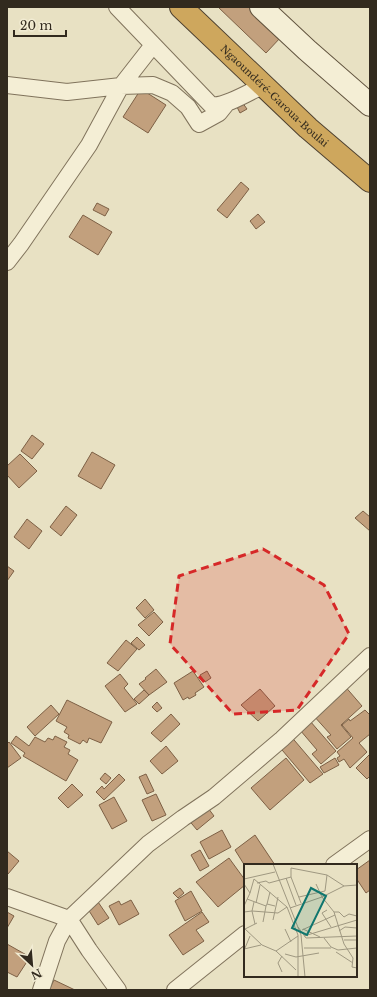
<svg xmlns="http://www.w3.org/2000/svg" width="377" height="997" viewBox="0 0 377 997" font-family="'Libre Baskerville',serif">
  <style>
    .building { fill: #c2a07d; stroke: #7d6045 }
    .lines { fill: none; stroke-linecap: round; stroke-linejoin: round }
    .street-casing { stroke: #80735c; stroke-width: 18 }
    .secondary-casing { stroke: #62543f; stroke-width: 24 }
    .highway-casing { stroke: #4e4130; stroke-width: 24 }
    .street { stroke: #f4eed5; stroke-width: 16 }
    .secondary { stroke: #f4eed5; stroke-width: 22 }
    .highway { stroke: #cea75d; stroke-width: 22 }
    .marked { fill: #d62828; fill-opacity: 0.2; stroke: #d62828; stroke-width: 3; stroke-dasharray: 8 5; stroke-linejoin: round }
    .labels { text-anchor: middle; dominant-baseline: central; stroke-width: 3.5; stroke-linejoin: round; paint-order: stroke }
    .street-label { font-size: 10px; fill: #322a1e; stroke: #f1ebd2 }
    .inset-road { fill: none; stroke: #9f9881; stroke-width: 1 }
    .view { fill: #0f766e; fill-opacity: 0.15; stroke: #0f766e; stroke-width: 2 }
    .inset-edge { fill: none; stroke: #322a1e; stroke-width: 2 }
  </style>
  <rect width="100%" height="100%" fill="#e8e1c3"/>
  <path class="building" d="M218,7H253L281,37L266,53Z
    M141,89L166,105L148,133L123,117Z
    M242,102L247,109L240,113L236,105Z
    M241,182L249,189L227,218L217,210Z
    M97,203L109,209L105,216L93,210Z
    M258,214L265,222L256,229L250,221Z
    M83,215L112,232L98,255L69,237Z
    M32,435L44,444L32,459L21,451Z
    M92,452L115,465L101,489L78,476Z
    M20,454L37,471L19,488L7,475V466Z
    M66,506L77,515L61,536L50,527Z
    M363,511L370,517V531L355,518Z
    M27,519L42,531L29,549L14,537Z
    M7,566L14,571L7,581Z
    M145,599L154,610L145,618L136,608Z
    M154,612L163,622L149,636L138,625Z
    M137,637L145,645L139,650L131,643Z
    M126,640L137,649L118,671L107,663Z
    M156,669L167,682L149,695L139,684L146,679L145,678Z
    M193,671L204,687L195,693L196,695L189,699L188,697L183,700L174,683Z
    M207,671L211,678L205,682L200,675Z
    M120,674L128,684L124,688L137,704L125,712L105,686Z
    M343,684L362,706L341,725L351,737L337,749L327,737L331,735L313,715Z
    M260,689L275,706L258,721L241,705Z
    M144,690L149,695L139,704L134,699Z
    M67,700L112,722L101,743L89,738L87,743L83,740L80,744L68,738L69,735L64,732L67,727L56,721Z
    M157,702L162,708L157,712L152,707Z
    M51,705L59,714L35,736L27,727Z
    M365,710L370,715V734L359,743L367,752L350,768L344,759L339,762L337,758L340,756L337,752L353,738L342,725L349,719L350,721Z
    M171,714L180,724L161,742L151,733Z
    M310,721L336,751L321,764L312,754L317,750L300,730Z
    M289,734L323,774L310,783L277,744Z
    M16,736L29,746L35,737L45,742L48,738L53,740L55,736L67,742L64,747L70,750L68,754L78,760L66,781L23,756L25,753L11,743Z
    M9,742L21,758L7,768V744Z
    M166,746L178,761L162,774L150,761Z
    M369,755L370,756V778L369,777L367,779L356,768Z
    M286,758L304,780L270,810L251,788Z
    M335,758L339,765L324,773L320,767Z
    M105,773L111,778L106,784L100,779Z
    M119,774L125,780L104,800L96,792L102,786L104,789Z
    M146,774L154,791L147,794L139,777Z
    M72,784L83,795L68,808L58,798Z
    M156,794L166,815L152,821L142,800Z
    M114,797L127,821L112,829L99,805Z
    M205,804L214,816L197,830L187,818Z
    M222,830L231,847L209,859L200,842Z
    M255,835L275,865H245V866L235,850Z
    M200,850L209,866L200,871L191,855Z
    M7,851L19,861L8,874L7,873Z
    M229,858L245,880V885L218,907L196,882Z
    M370,860V890L366,893L356,878V870Z
    M180,888L184,893L178,898L173,893Z
    M191,891L202,911L185,921L175,901Z
    M96,899L109,918L98,925L86,906Z
    M131,900L139,914L119,925L109,906L119,901L121,905Z
    M7,912L14,916L7,928Z
    M202,912L209,922L196,930L204,941L183,955L169,935Z
    M7,944L30,957L17,977L7,972Z
    M54,980L75,990H49Z"/>
  <g class="lines">
    <g class="street-casing">
      <path id="street" d="M117,7L211,105C224,108 251,91 264,85
        M7,85L67,92L121,86L153,85L172,93L188,107L199,124L219,113L227,103
        M7,262L21,244L89,145L121,86L153,45
        M334,865L370,839
        M7,897L69,919L89,950L118,990
        M41,990L57,941L69,919L148,844L183,818L214,797L282,739L370,656
        M175,990L245,934"/>
    </g>
    <g class="secondary-casing">
      <path id="secondary" d="M261,7L307,50L370,105"/>
    </g>
    <g class="highway-casing">
      <g id="highway">
        <path id="s1" d="M181,7L308,128L370,181"/>
      </g>
    </g>
    <use href="#street" class="street"/>
    <use href="#secondary" class="secondary"/>
    <use href="#highway" class="highway"/>
  </g>
  <path class="marked" d="M263,549L324,585L349,634L297,710L233,714L170,644L179,576Z"/>
  <g class="labels">
    <g class="street-label">
      <text stroke="none"><textPath href="#s1" startOffset="129">Ngaoundéré-Garoua-Boulai</textPath></text>
    </g>
  </g>
  <g transform="translate(244 864)">
    <rect width="113" height="113" fill="#e8e1c3"/>
    <path class="inset-road" d="M29,0L57,71L61,113M42,14L52,41M0,15L31,8M10,15L43,43L54,71V113M13,19L22,17L25,19L47,13M0,20L6,29L0,42M72,20L78,33L90,48L100,80L109,94L108,103L113,104M6,29L10,15M55,33L81,27L83,11L100,22L113,21M3,35L22,42L23,40L31,42M12,39L16,21M57,39L47,13V4L83,11M23,40L26,28M46,44L78,33L100,22M83,46L78,49L87,63M0,48L8,47L10,38M90,48H95L100,53L105,50L113,52M29,56L34,33M19,58L22,42M11,60L8,47L34,49L43,43M54,63L62,74L113,72M0,64L18,81L32,87L52,106M1,65L13,59M41,65L47,78M59,65L76,73M58,66L91,51M95,67L101,63L113,64M60,72L113,56M80,74L87,83L94,86L113,84M100,76H113M1,84L6,72M60,84H87M0,85L17,81M32,87L54,72M92,88L109,99M41,90L52,93L75,89M38,108L34,99L38,92"/>
    <path class="view" d="M67,24L82,32L63,71L48,64Z"/>
    <rect width="113" height="113" class="inset-edge"/>
  </g>
  <rect width="377" height="997" fill="none" stroke="#322a1e" stroke-width="16"/>
  <g transform="translate(32 965) rotate(154)" stroke="#f1ebd2" stroke-width="3" paint-order="stroke">
  <path d="M0-3L7 15L0 10L-7 15Z" fill="#322a1e"/>
  <text y="-6" font-size="11" font-weight="bold" text-anchor="middle" fill="#322a1e">N</text>
  </g>
  <path d="M14 30v6h52v-6" fill="none" stroke="#322a1e" stroke-width="2"/>
  <text x="20" y="30" font-size="12" fill="#322a1e" stroke="#f1ebd2" stroke-width="3" paint-order="stroke">20 m</text>
</svg>
